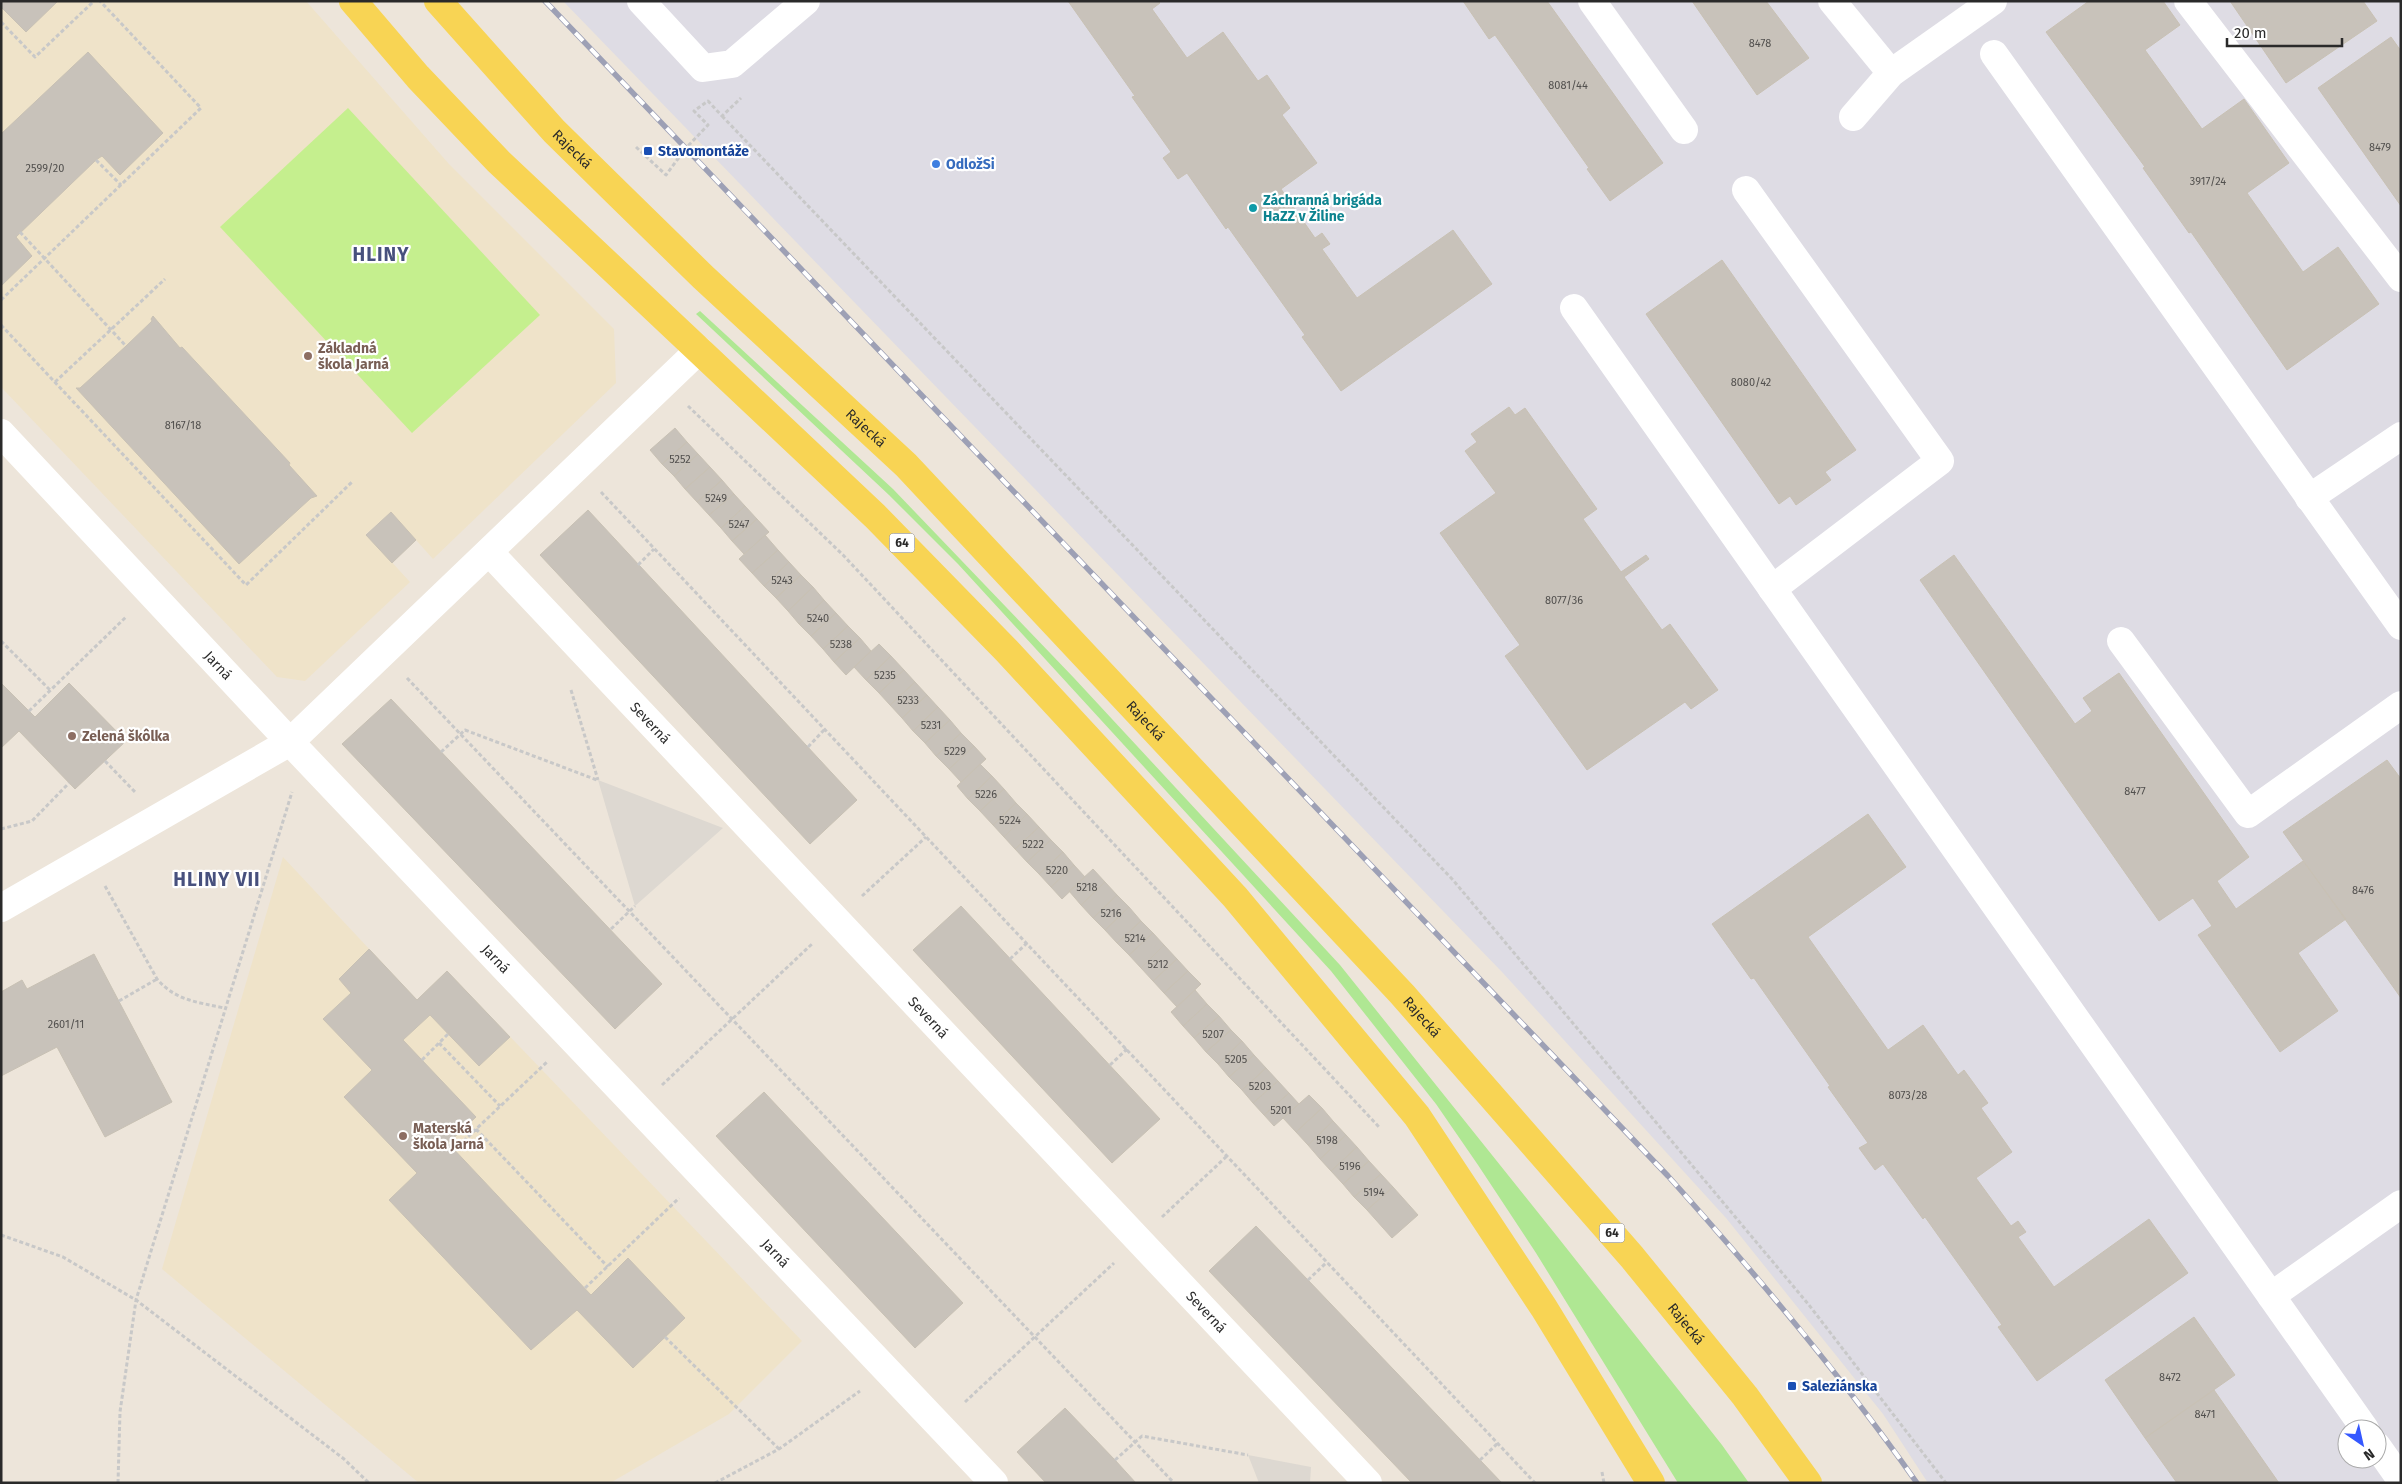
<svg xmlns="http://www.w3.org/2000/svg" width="2402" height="1484" viewBox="0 0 2402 1484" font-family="'Fira Sans',sans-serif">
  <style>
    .industrial { fill: #dedce4; fill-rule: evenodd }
    .education { fill: #efe3c9 }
    .green { fill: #afe793 }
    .pitch { fill: #c5ef8e }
    .plaza { fill: #ddd8d1 }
    .building { fill: #c8c2ba; stroke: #c8c1b4 }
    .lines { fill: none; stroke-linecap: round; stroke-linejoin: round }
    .path { stroke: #c8c8c8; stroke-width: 3; stroke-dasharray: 4 2.5; stroke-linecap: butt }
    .minor { stroke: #fff; stroke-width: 28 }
    .major { stroke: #f8d454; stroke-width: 28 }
    .rail-casing { stroke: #9da0b5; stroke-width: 5.5 }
    .rail { stroke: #fff; stroke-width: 4; stroke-dasharray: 11; stroke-linecap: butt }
    .transit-dot { fill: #1a4fb4; stroke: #fff; stroke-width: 2 }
    .shop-dot { fill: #3f7fe0; stroke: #fff; stroke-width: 2 }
    .culture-dot { fill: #0f9aa8; stroke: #fff; stroke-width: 2 }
    .education-dot { fill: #8d6e63; stroke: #fff; stroke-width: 2 }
    .labels { text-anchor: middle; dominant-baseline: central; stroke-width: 4.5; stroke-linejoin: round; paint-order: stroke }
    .number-label { font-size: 11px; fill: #52504e }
    .shield { fill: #fff; stroke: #6a6a6a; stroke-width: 1 }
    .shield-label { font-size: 12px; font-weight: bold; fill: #2a2a2a }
    .street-label { font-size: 14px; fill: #2a2a2a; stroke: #fff }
    .transit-label { font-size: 14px; font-weight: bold; fill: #164399; stroke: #fff; text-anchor: start }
    .shop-label { font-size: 14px; font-weight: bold; fill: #366cbe; stroke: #fff; text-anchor: start }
    .culture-label { font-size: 14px; font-weight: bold; fill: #0d838f; stroke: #fff; text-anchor: start }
    .education-label { font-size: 14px; font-weight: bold; fill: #785e54; stroke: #fff; text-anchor: start }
    .district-label { font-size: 19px; font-weight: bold; letter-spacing: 1px; fill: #47507d; stroke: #fff }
  </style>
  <rect width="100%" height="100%" fill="#ede5da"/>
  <path class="industrial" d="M563,1H2401V1483H1928L1883,1414L1726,1218L1502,972ZM2347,1429H2377V1459H2347Z"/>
  <path class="education" d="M1,1H306L449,164L614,329L616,383L433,559L391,512L366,534L410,582L305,681L277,677L1,387Z
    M283,857L417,1000L447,971L802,1341L729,1414L610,1483H419L162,1269Z"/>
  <path class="green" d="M700,311L893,489L1074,678L1340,965L1560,1240L1722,1445L1749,1483H1678L1536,1253L1478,1165L1436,1104L1331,971L958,564L889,495L696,314Z"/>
  <path class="pitch" d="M348,108L540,315L412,433L220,227Z"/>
  <path class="plaza" d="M598,780L723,828L635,906Z
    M1248,1455L1311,1467L1310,1483H1259Z"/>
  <path class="building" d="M1,1H58L26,32L1,7Z
    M1068,1H1158L1160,3L1152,9L1187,58L1223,32L1258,81L1267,75L1290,108L1282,115L1317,163L1281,189L1315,238L1322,233L1330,244L1322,249L1357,298L1453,230L1492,284L1341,391L1302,337L1305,335L1228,227L1226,229L1187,173L1178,179L1163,158L1171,152L1132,97L1135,96Z
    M1463,1H1547L1663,163L1610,201L1587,169L1589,168L1495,35L1489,39Z
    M1692,1H1766L1809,58L1757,95Z
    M2089,1H2163L2180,25L2145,50L2202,129L2244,99L2289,163L2247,193L2303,272L2338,247L2379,304L2287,370L2191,232L2189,233L2143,168L2145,167L2046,32Z
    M2230,1H2363L2377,21L2286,83Z
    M2391,37L2401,51V206L2318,88Z
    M88,52L163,133L120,175L102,156L96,160L16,237L32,256L1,286V134Z
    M1722,260L1856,450L1825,472L1831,480L1796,505L1790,496L1779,504L1646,314Z
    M153,316L180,348L182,347L290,463L289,465L317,496L311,498L239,564L76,388H80L126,346L152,321L151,319Z
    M1509,407L1515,415L1525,408L1597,509L1583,519L1621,572L1646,555L1649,559L1624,577L1662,630L1670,624L1718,690L1691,709L1685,702L1587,770L1505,656L1520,645L1440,533L1496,493L1465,451L1477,442L1471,434Z
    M675,428L687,442L662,464L650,450Z
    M687,442L698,454L674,476L662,464Z
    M698,454L710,467L685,489L674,476Z
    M710,467L722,480L697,502L685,489Z
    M722,480L734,494L709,515L697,502Z
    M734,494L745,506L721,528L709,515Z
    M745,506L757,519L732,541L721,528Z
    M588,510L857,800L810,844L540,555Z
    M391,512L416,540L392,563L366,535Z
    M757,519L769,532L744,554L732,541Z
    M765,535L778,550L752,573L739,559Z
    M778,550L789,562L764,586L752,573Z
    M1954,555L2075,724L2092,711L2083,698L2119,673L2249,857L2217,881L2236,909L2303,861L2346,919L2298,953L2338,1011L2280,1052L2198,935L2212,926L2193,898L2159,921L1920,580Z
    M789,562L801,575L776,598L764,586Z
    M801,575L813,587L788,611L776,598Z
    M813,587L824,600L799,624L788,611Z
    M824,600L836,613L811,636L799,624Z
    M836,613L848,626L823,649L811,636Z
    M848,626L860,638L834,662L823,649Z
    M860,638L871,651L846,675L834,662Z
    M879,644L891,656L866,680L854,667Z
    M891,656L904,670L879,693L866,680Z
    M904,670L915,682L890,705L879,693Z
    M915,682L927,695L902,718L890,705Z
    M1,683L35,717L69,683L126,741L75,789L19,731L1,748Z
    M927,695L938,707L913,731L902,718Z
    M391,699L662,984L615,1029L342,744Z
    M938,707L950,720L925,743L913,731Z
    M950,720L961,733L936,756L925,743Z
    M961,733L974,746L949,769L936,756Z
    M974,746L986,759L961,782L949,769Z
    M2387,760L2401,779V998L2283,832Z
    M980,764L992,776L968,799L957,786Z
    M992,776L1004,789L980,811L968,799Z
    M1004,789L1016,803L993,825L980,811Z
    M1016,803L1027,814L1004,837L993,825Z
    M1027,814L1039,827L1015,849L1004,837Z
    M1868,814L1906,867L1808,937L1888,1050L1923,1025L1958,1075L1964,1070L1988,1103L1981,1108L2012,1152L1976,1178L2011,1226L2018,1221L2026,1232L2018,1237L2054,1287L2149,1219L2188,1273L2037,1381L1998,1327L2002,1325L1925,1217L1923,1219L1883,1164L1875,1170L1859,1148L1868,1143L1828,1087L1830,1086L1754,978L1751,979L1712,924Z
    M1039,827L1051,840L1027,862L1015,849Z
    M1051,840L1063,852L1039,874L1027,862Z
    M1063,852L1074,865L1051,887L1039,874Z
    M1074,865L1085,877L1062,899L1051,887Z
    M1093,869L1105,882L1081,905L1069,891Z
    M1105,882L1117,895L1093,918L1081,905Z
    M1117,895L1129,907L1105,930L1093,918Z
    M961,906L1160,1119L1112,1163L913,950Z
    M1129,907L1141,921L1117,943L1105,930Z
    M1141,921L1153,933L1129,955L1117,943Z
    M1153,933L1164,945L1141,968L1129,955Z
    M1164,945L1177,959L1153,981L1141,968Z
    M369,949L417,1000L447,971L510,1037L479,1066L430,1015L403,1040L476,1117L448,1143L591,1295L628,1258L685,1318L633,1368L577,1310L531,1350L389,1200L417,1173L344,1097L372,1070L323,1019L351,993L339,979Z
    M94,954L172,1102L105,1137L57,1047L1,1076V992L22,980L27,989Z
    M1177,959L1188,971L1164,993L1153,981Z
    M1188,971L1201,984L1177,1007L1164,993Z
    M1195,990L1207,1004L1183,1026L1171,1012Z
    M1207,1004L1219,1016L1194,1038L1183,1026Z
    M1219,1016L1231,1030L1206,1052L1194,1038Z
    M1231,1030L1242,1041L1218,1064L1206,1052Z
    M1242,1041L1254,1055L1229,1077L1218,1064Z
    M1254,1055L1266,1068L1242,1090L1229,1077Z
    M1266,1068L1278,1081L1253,1103L1242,1090Z
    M1278,1081L1289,1093L1264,1115L1253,1103Z
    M764,1092L963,1303L915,1348L716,1136Z
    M1289,1093L1299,1104L1274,1126L1264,1115Z
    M1309,1095L1322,1108L1296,1132L1283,1118Z
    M1322,1108L1333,1121L1308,1145L1296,1132Z
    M1333,1121L1346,1135L1320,1159L1308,1145Z
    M1346,1135L1357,1147L1331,1171L1320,1159Z
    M1357,1147L1369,1161L1343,1184L1331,1171Z
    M1369,1161L1381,1174L1354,1197L1343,1184Z
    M1381,1174L1393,1187L1367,1210L1354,1197Z
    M1393,1187L1418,1215L1392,1238L1367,1210Z
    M1256,1226L1308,1280L1502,1483H1412L1209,1271Z
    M2194,1317L2235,1375L2145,1438L2105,1380Z
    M2214,1390L2279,1483H2177L2145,1438Z
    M1065,1408L1115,1460L1136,1483H1046L1017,1452Z"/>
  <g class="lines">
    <path class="path" d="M1,22L35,57L94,1
      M722,116L1453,880L1809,1305L1946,1483
      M636,147L666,175L686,148L708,125L694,111L708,101L722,116L741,98
      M96,160L121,185
      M20,232L126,346
      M1,300L201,108L100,1
      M1,325L246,585L353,481
      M55,382L165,279
      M688,406L843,555L1379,1127
      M601,492L1535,1483
      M638,565L654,549
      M1,641L50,690
      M407,678L1174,1483
      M571,690L598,780
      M29,711L127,616
      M808,747L824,730
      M441,752L465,730L597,780
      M105,761L136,793
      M1,829L32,821L69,783
      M105,886L157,979C176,1001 198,1002 224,1008
      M862,896L926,837
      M611,929L635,906
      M1010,959L1027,943
      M119,1001L157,979
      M439,1043L500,1106
      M422,1060L448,1034
      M1110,1065L1128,1048
      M662,1085L812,944
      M476,1129L608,1267
      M454,1150L548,1061
      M1162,1217L1227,1156
      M1,1235L63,1257L136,1300L344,1459L369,1483
      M1308,1280L1327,1262
      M585,1288L679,1198
      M665,1337L779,1449
      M965,1402L1114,1263
      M1115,1460L1142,1436L1248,1455
      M1480,1460L1498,1443
      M1602,1472L1604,1483
      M118,1483L120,1412L136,1300L292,792
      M715,1483L779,1449L860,1391"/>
    <g class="minor">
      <path d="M641,1L703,68L732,64L806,1"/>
      <path d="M1592,1L1684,130"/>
      <path d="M1832,1L1891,73"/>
      <path d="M2188,1L2401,278"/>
      <path d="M1994,54L2401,626"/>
      <path d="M1853,117L1891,73L1993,1"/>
      <path d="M1746,190L1940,461L1772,589"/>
      <path d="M1574,308L2365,1429"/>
      <path id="s1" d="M1,433L290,742L994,1483"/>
      <path d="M2309,498L2401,436"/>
      <path id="s2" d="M489,552L1368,1483"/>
      <path d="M2121,641L2248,814L2401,705"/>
      <path d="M1,908L290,742L699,350"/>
      <path d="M2271,1296L2401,1204"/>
      <path d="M2377,1446L2401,1480"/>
    </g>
    <g class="major">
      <path d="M353,1L418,77L498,161L875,516L1007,651L1235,897L1417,1116L1544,1308L1651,1483"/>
      <path id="s3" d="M438,1L554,131L615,191L703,277L906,465L1402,994L1632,1257L1745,1396L1808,1483"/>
    </g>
    <g class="rail-casing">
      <path id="rail" d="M545,1L1668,1176C1756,1274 1841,1375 1917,1483"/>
    </g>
    <use href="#rail" class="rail"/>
  </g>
  <g class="transit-dot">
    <rect x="643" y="146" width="10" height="10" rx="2.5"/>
    <rect x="1787" y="1381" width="10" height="10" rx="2.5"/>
  </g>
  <circle class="shop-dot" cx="936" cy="164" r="5"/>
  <circle class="culture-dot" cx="1253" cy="208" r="5"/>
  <g class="education-dot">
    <circle cx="308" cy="356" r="5"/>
    <circle cx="72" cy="736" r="5"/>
    <circle cx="403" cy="1136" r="5"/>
  </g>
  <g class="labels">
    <g class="number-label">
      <text x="1760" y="43">8478</text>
      <text x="1568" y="85">8081/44</text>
      <text x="2380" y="147">8479</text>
      <text x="45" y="168">2599/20</text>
      <text x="2208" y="181">3917/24</text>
      <text x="1751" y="382">8080/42</text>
      <text x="183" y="425">8167/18</text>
      <text x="680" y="459">5252</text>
      <text x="716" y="498">5249</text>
      <text x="739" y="524">5247</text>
      <text x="782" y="580">5243</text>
      <text x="1564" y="600">8077/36</text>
      <text x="818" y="618">5240</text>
      <text x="841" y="644">5238</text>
      <text x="885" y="675">5235</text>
      <text x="908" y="700">5233</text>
      <text x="931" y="725">5231</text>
      <text x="955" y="751">5229</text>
      <text x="2135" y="791">8477</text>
      <text x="986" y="794">5226</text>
      <text x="1010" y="820">5224</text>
      <text x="1033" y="844">5222</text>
      <text x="1057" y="870">5220</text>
      <text x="1087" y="887">5218</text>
      <text x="2363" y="890">8476</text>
      <text x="1111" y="913">5216</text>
      <text x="1135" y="938">5214</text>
      <text x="1158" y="964">5212</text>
      <text x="66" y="1024">2601/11</text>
      <text x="1213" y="1034">5207</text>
      <text x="1236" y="1059">5205</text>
      <text x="1260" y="1086">5203</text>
      <text x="1908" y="1095">8073/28</text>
      <text x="1281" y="1110">5201</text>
      <text x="1327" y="1140">5198</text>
      <text x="1350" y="1166">5196</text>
      <text x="1374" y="1192">5194</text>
      <text x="2170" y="1377">8472</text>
      <text x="2205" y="1414">8471</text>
    </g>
    <g class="shield">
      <rect x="889.5" y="533.5" width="25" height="19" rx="4"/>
      <rect x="1599.5" y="1223.5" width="25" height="19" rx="4"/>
    </g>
    <g class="shield-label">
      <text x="902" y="543">64</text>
      <text x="1612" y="1233">64</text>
    </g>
    <g class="street-label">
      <text stroke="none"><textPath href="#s3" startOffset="200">Rajecká</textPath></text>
      <text stroke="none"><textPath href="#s3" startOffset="605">Rajecká</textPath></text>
      <text stroke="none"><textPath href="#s1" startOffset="318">Jarná</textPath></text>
      <text stroke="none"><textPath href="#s3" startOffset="1010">Rajecká</textPath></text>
      <text stroke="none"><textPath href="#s2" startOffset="235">Severná</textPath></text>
      <text stroke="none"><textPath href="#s1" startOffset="722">Jarná</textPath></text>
      <text stroke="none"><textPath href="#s2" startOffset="640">Severná</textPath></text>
      <text stroke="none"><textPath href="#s3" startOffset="1415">Rajecká</textPath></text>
      <text stroke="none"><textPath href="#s1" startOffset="1128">Jarná</textPath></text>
      <text stroke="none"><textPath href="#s2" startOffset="1045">Severná</textPath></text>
      <text stroke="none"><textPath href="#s3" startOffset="1820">Rajecká</textPath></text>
    </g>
    <g class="transit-label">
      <text x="658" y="151">Stavomontáže</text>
      <text x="1802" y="1386">Saleziánska</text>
    </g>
    <g class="shop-label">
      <text x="946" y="164">OdložSi</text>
    </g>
    <g class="culture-label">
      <text x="1263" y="200">Záchranná brigáda<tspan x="1263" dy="16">HaZZ v Žiline</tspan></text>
    </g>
    <g class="education-label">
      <text x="318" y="348">Základná<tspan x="318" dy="16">škola Jarná</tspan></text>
      <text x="82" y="736">Zelená škôlka</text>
      <text x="413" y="1128">Materská<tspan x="413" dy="16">škola Jarná</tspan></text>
    </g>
    <g class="district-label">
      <text x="381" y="254">HLINY</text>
      <text x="217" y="879">HLINY VII</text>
    </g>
  </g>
  <rect width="2402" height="1484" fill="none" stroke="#2a2a2a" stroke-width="5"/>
  <g transform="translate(2362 1444) rotate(146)"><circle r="24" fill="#ffffff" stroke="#aaaaaa"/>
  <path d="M0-4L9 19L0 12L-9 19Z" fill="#3558ff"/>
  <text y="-8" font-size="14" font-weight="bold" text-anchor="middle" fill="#2a2a2a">N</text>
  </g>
  <path d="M2227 38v8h115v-8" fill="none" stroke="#2a2a2a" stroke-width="2.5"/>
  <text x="2234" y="38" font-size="15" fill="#2a2a2a" stroke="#ffffff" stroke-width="4" paint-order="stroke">20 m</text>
</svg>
